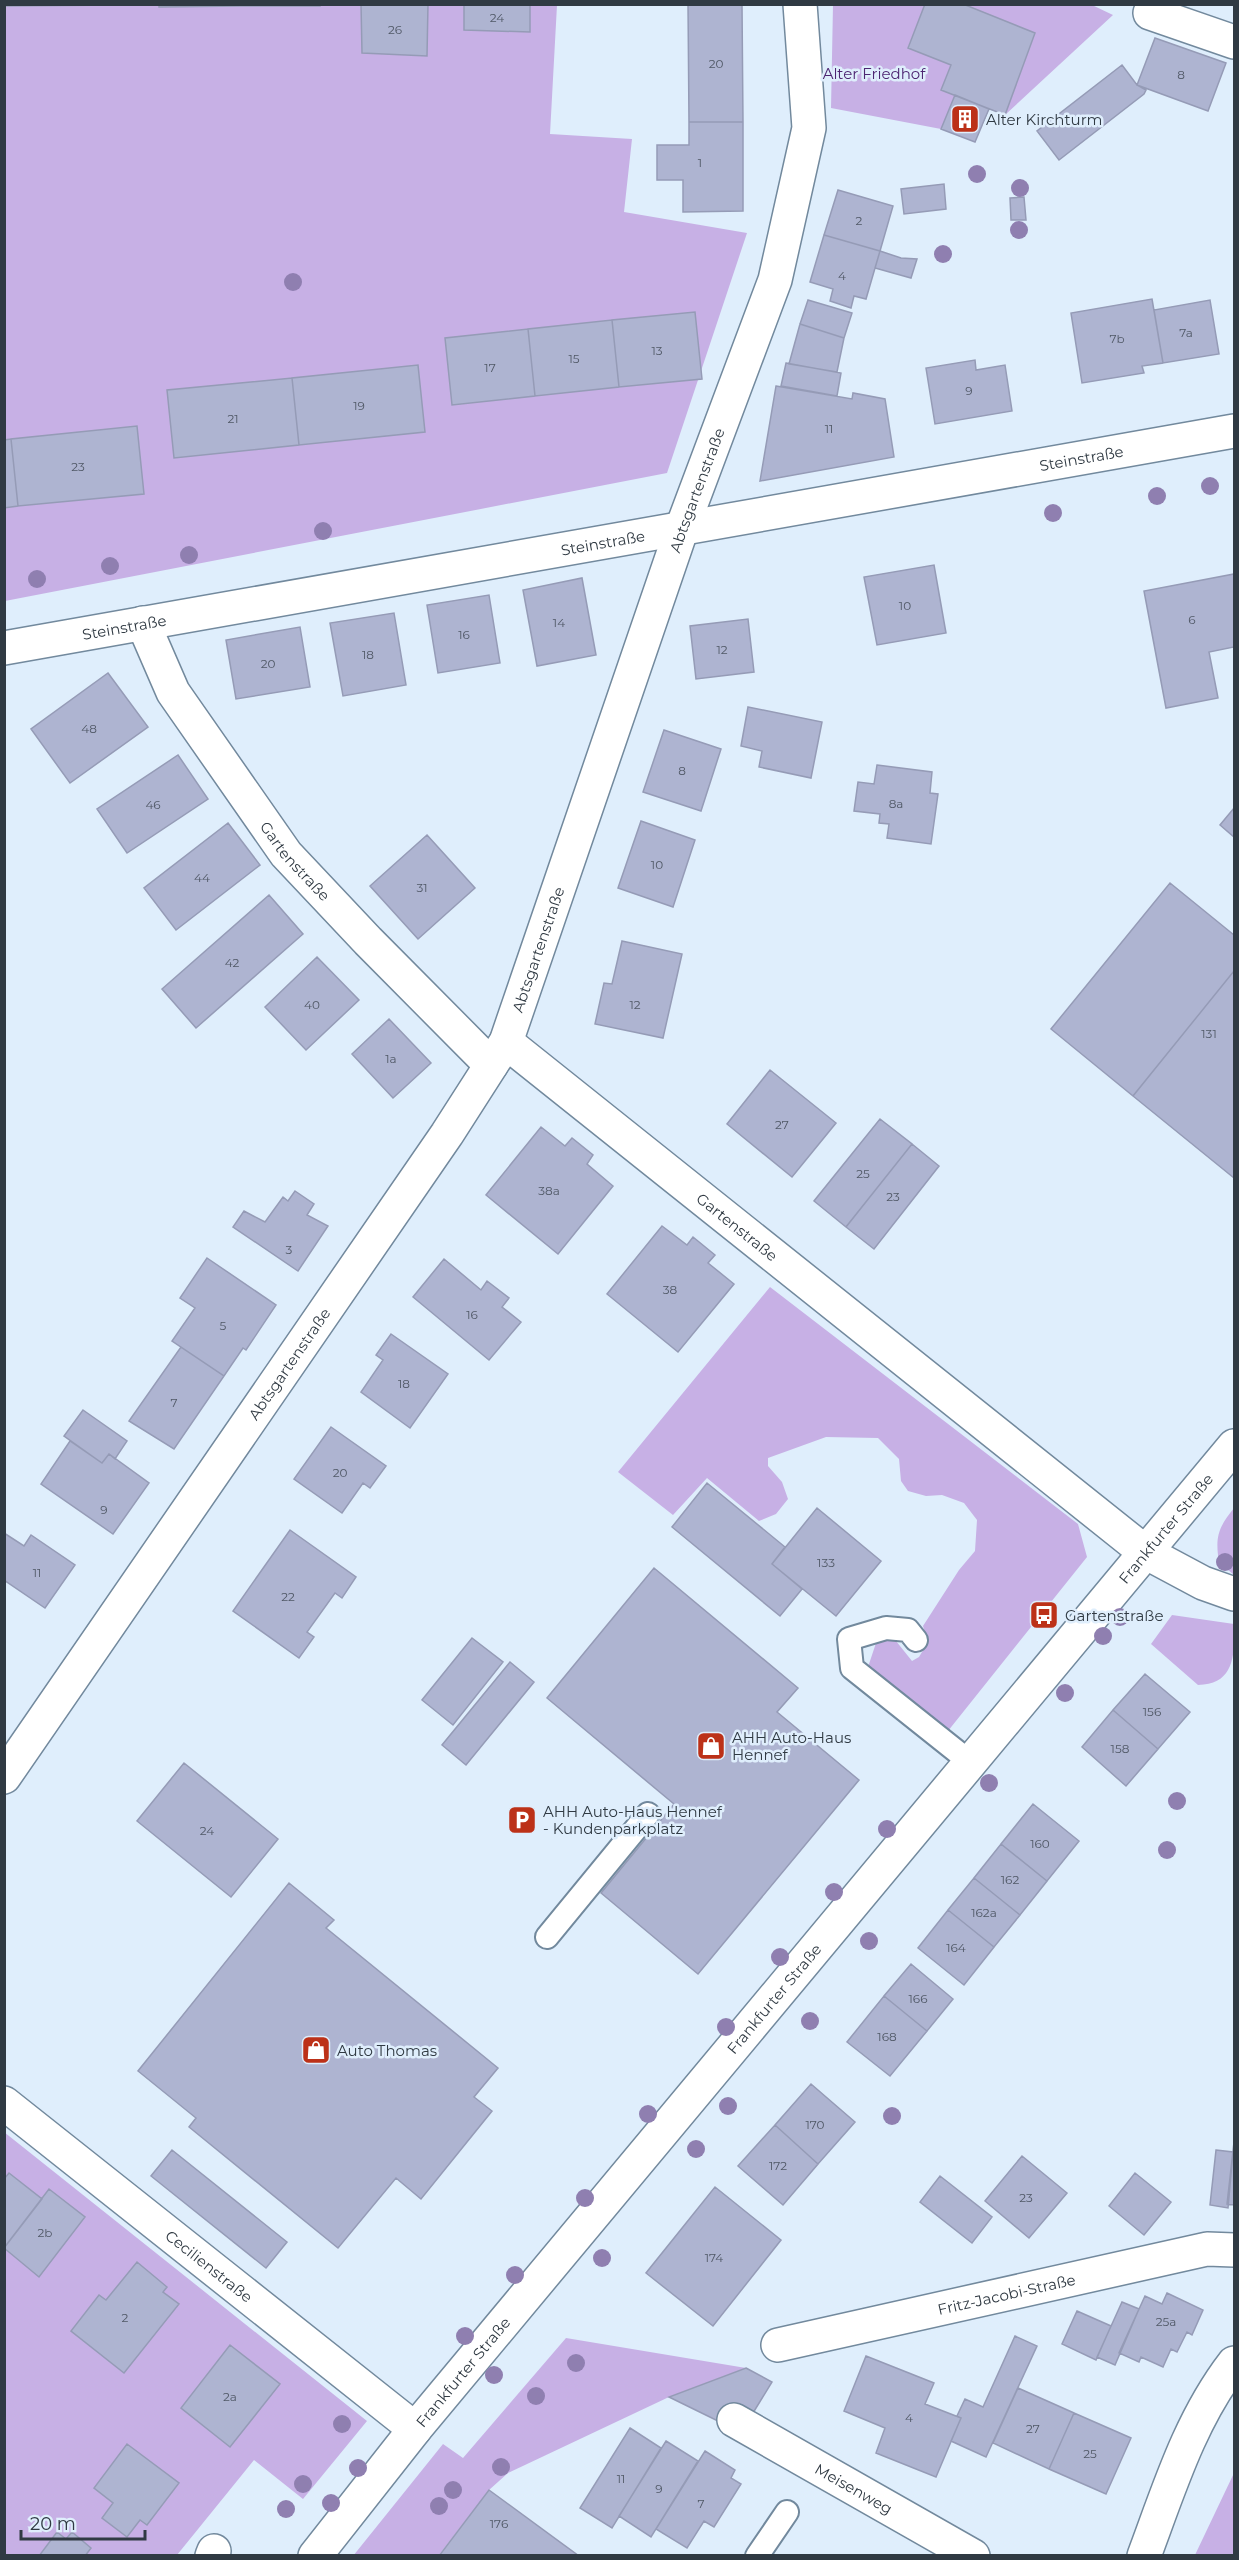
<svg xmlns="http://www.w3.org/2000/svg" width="1239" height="2560" viewBox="0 0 1239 2560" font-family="Montserrat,sans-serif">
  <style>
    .green { fill: #c7b0e5 }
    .building { fill: #aeb4d1; stroke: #959bb6; stroke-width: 1.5 }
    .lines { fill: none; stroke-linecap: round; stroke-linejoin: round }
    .service-casing { stroke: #72899d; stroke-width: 26 }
    .minor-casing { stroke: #72899d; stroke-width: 36 }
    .secondary-casing { stroke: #72899d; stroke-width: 36 }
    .service { stroke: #fff; stroke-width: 22 }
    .minor { stroke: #fff; stroke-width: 33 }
    .secondary { stroke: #fff; stroke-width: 33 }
    .tree { fill: #8f7fb0 }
    .labels { text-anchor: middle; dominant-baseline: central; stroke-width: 5; stroke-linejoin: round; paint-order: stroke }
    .number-label { font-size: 12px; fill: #505866 }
    .park-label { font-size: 15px; fill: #4d2572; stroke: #dfeefc }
    .poi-label { font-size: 15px; fill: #303a43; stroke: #dfeefc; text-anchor: start }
    .street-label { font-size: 15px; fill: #303a43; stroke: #dfeefc }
  </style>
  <rect width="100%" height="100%" fill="#dfeefc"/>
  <path class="green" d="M5,5H557L550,134L632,139L624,212L747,233L667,473L5,601Z
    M833,5H925L908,47L951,65L941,90L955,95L941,129L831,108Z
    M963,5H1092L1113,15L1005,115L1035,33Z
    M770,1287L1078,1524L1087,1557L944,1736L866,1673L878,1637L892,1636L912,1661L919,1657L928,1642L923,1626L959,1570L975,1551L977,1520L964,1503L942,1495L926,1496L908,1491L901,1481L899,1459L878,1438L826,1437L768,1458V1466L782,1482L788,1499L776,1514L759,1521L707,1478L673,1515L618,1472Z
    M1234,1508V1575L1219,1562C1215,1537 1218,1528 1234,1508Z
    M1172,1615L1234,1624C1235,1653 1235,1685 1198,1685L1151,1644Z
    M4,2132L367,2421L303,2499L254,2460L177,2555H5Z
    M566,2338L746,2368L669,2397L508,2473L489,2490L439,2555L353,2556L443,2444L463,2458Z
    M1234,2473V2555H1195Z"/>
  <path class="building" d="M4,4H122V5L4,6Z
    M159,4H240V6L159,7Z
    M240,4H320V6H240Z
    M361,4H428L427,56L362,53Z
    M464,4H530V32L464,30Z
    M688,4H742L743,122H689Z
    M925,4H963L1035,33L1005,115L941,90L951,65L908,48Z
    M1155,38L1226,63L1208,111L1137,85Z
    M1122,65L1137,85L1146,90L1144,94L1059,160L1037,131Z
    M955,95L989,109L975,142L941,129Z
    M689,122H743V211L683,212V180H657V145H689Z
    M944,184L946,209L904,214L901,189Z
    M838,190L893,206L880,251L824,235Z
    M1024,197L1026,220H1011L1010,198Z
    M824,235L880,251L866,299L854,296L851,308L830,301L833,289L810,282Z
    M880,251L901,258L917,259L911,278L875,268Z
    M1152,299L1163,363L1142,366L1144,373L1082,383L1071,313Z
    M808,300L852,313L844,338L800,324Z
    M1210,300L1219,354L1163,363L1154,310Z
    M695,312L702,379L619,387L612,320Z
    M612,320L619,387L535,396L528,329Z
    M800,324L844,338L837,372L789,364Z
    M528,329L535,396L452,405L445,338Z
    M975,360L976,370L1005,365L1012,411L935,424L926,368Z
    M786,363L841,373L837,396L781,386Z
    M418,365L425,432L299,445L292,378Z
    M292,378L299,445L174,458L167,390Z
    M776,386L852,399L853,393L885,399L894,457L760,481Z
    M137,426L144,494L18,506L11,439Z
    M11,439L18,506L4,508V440Z
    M934,565L946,633L877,645L864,577Z
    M1234,574V647L1209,652L1218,698L1166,708L1144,591Z
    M582,578L596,655L537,666L523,590Z
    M489,595L500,663L438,673L427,605Z
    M394,613L406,685L343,696L330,623Z
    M748,619L754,672L696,679L690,626Z
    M300,627L310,687L236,699L226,640Z
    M108,673L148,727L70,783L31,729Z
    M748,707L822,722L811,778L759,767L762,751L741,746Z
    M664,730L721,749L701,811L643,792Z
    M178,755L208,799L127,853L97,809Z
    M877,765L932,772L930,793L938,794L931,844L887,838L889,824L879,823L880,814L854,811L858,782L874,784Z
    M1234,808V837L1220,825Z
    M641,821L695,840L673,907L618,888Z
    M228,823L260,865L176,930L144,888Z
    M427,835L475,888L418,939L370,886Z
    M1170,883L1234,935V971L1133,1096L1051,1029Z
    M269,895L303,934L196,1028L162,989Z
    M622,941L682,954L663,1038L595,1024L604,983L612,984Z
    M317,957L359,1000L306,1050L265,1007Z
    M1234,971V1178L1133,1096Z
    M389,1019L431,1063L393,1098L352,1054Z
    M770,1070L836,1123L792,1177L727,1124Z
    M880,1119L912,1144L846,1227L814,1201Z
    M541,1127L565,1146L572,1138L593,1155L587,1164L613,1186L558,1254L486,1195Z
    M912,1144L939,1166L874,1249L846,1227Z
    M295,1191L314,1204L307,1215L328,1226L298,1271L233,1227L244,1211L265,1222L283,1197L288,1201Z
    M662,1226L687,1245L693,1237L715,1255L708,1263L734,1284L678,1352L607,1294Z
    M207,1258L276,1305L246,1350L243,1348L224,1376L172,1341L195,1308L180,1298Z
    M444,1259L481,1290L487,1281L509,1298L502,1307L521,1322L489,1360L413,1297Z
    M391,1334L448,1374L410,1428L361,1392L383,1360L376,1355Z
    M181,1347L224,1376L174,1449L129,1421Z
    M83,1410L127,1441L115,1459L109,1454L102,1463L64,1436Z
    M331,1427L386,1466L370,1488L363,1483L342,1513L294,1479Z
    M70,1441L102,1463L109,1454L149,1483L113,1534L41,1484Z
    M707,1483L785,1547L772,1564L802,1589L780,1616L672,1527Z
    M817,1508L881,1561L836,1616L772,1564Z
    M290,1530L356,1577L342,1598L335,1593L307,1632L314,1637L299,1658L233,1611Z
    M4,1533L24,1546L31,1535L75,1565L45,1608L4,1580Z
    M654,1568L798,1688L777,1712L859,1780L698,1974L601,1893L674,1804L547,1698Z
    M472,1638L503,1662L453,1725L422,1700Z
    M510,1662L534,1682L466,1765L442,1745Z
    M1145,1674L1190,1712L1158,1749L1113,1710Z
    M1113,1710L1158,1749L1126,1786L1082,1747Z
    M184,1763L278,1839L231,1897L137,1821Z
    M1033,1804L1079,1841L1047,1881L1001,1844Z
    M1001,1844L1047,1881L1020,1915L974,1878Z
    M974,1878L1020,1915L994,1947L948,1910Z
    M289,1883L334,1920L326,1928L498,2068L474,2097L492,2111L421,2199L396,2178L338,2248L189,2127L196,2118L138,2071Z
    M948,1910L994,1947L964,1985L918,1948Z
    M911,1964L953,1999L927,2031L884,1996Z
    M884,1996L927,2031L890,2076L847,2042Z
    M811,2084L855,2122L818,2164L775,2125Z
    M775,2125L818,2164L783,2205L738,2166Z
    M1234,2142V2205L1227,2204Z
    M172,2150L287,2242L266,2268L151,2176Z
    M1216,2150L1233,2152L1228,2208L1210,2205Z
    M1022,2156L1067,2193L1029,2238L985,2201Z
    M9,2173L42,2199L4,2248V2179Z
    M1135,2173L1171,2202L1144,2235L1109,2206Z
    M940,2176L992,2217L972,2243L920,2202Z
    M715,2187L781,2240L713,2326L646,2273Z
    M49,2189L85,2217L39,2277L4,2248Z
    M137,2262L167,2287L163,2292L179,2304L124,2373L71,2331L99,2295L106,2300Z
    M1167,2293L1203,2310L1192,2335L1187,2332L1177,2352L1171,2349L1163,2367L1141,2357L1139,2362L1119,2353L1145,2296L1162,2304Z
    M1122,2302L1139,2309L1115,2365L1097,2357Z
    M1077,2311L1111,2326L1096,2360L1062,2344Z
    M1015,2336L1037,2346L986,2457L951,2441L961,2418L957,2416L965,2399L983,2407Z
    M230,2345L280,2384L230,2447L181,2408Z
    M866,2356L934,2383L925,2404L961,2418L936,2477L876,2453L885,2428L844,2411Z
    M746,2368L772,2382L753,2413L733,2404L722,2423L669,2397Z
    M1018,2388L1074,2413L1049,2469L993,2443Z
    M1074,2413L1131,2438L1106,2494L1049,2469Z
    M630,2428L661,2448L612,2528L580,2508Z
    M666,2441L698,2461L651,2537L619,2516Z
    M127,2444L179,2483L147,2525L140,2520L127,2537L102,2518L113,2503L94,2488Z
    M705,2451L735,2470L731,2478L741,2484L714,2527L704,2521L687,2548L656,2529Z
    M489,2490L579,2556H439Z
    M57,2532L66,2539L72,2532L91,2548L85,2556H39Z"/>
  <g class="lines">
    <g class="service-casing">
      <path id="service" d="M916,1640L908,1630L886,1628L849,1639L852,1668L970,1762
        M547,1937L648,1814
        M757,2556L787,2512"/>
    </g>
    <g class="minor-casing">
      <g id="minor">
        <path d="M1150,13L1234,42"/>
        <path id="s1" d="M143,623L173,692L286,854L368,941L491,1065"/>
        <path id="s2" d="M4,648L1234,431"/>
        <path id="s3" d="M506,1042L1145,1552L1203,1583L1234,1594"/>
        <path id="s4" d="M4,1777L447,1134L506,1042L682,528L775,280L809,128L800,4"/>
        <path id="s5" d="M4,2103L415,2429"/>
        <path id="s6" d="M778,2345L1207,2249L1234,2250"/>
        <path id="s7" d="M734,2420L973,2556"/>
        <path d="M212,2556L214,2551"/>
        <path d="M1144,2556C1169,2489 1190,2420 1234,2363"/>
      </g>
    </g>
    <g class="secondary-casing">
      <g id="secondary">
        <path id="s8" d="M315,2556L415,2429L1234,1446"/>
      </g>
    </g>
    <use href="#service" class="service"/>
    <use href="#minor" class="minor"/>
    <use href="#secondary" class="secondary"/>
  </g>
  <g class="tree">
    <circle cx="977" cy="174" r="9"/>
    <circle cx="1020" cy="188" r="9"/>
    <circle cx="1019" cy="230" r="9"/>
    <circle cx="943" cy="254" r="9"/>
    <circle cx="293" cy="282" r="9"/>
    <circle cx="1210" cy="486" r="9"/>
    <circle cx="1157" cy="496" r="9"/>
    <circle cx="1053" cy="513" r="9"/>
    <circle cx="323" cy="531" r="9"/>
    <circle cx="189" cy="555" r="9"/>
    <circle cx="110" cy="566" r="9"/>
    <circle cx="37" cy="579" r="9"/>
    <circle cx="1225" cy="1562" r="9"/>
    <circle cx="1120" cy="1617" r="9"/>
    <circle cx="1103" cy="1636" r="9"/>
    <circle cx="1065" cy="1693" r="9"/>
    <circle cx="989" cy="1783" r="9"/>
    <circle cx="1177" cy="1801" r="9"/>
    <circle cx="887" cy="1829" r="9"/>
    <circle cx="1167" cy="1850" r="9"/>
    <circle cx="834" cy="1892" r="9"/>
    <circle cx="869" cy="1941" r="9"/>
    <circle cx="780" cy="1957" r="9"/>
    <circle cx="810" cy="2021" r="9"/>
    <circle cx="726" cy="2027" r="9"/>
    <circle cx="728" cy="2106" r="9"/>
    <circle cx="648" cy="2114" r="9"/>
    <circle cx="892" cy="2116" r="9"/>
    <circle cx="696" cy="2149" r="9"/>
    <circle cx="585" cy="2198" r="9"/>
    <circle cx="602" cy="2258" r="9"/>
    <circle cx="515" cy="2275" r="9"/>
    <circle cx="465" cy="2336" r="9"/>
    <circle cx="576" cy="2363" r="9"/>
    <circle cx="494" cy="2375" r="9"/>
    <circle cx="536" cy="2396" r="9"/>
    <circle cx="342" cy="2424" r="9"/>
    <circle cx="501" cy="2467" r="9"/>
    <circle cx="358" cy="2468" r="9"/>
    <circle cx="303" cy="2484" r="9"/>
    <circle cx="453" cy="2490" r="9"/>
    <circle cx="331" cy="2503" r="9"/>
    <circle cx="439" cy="2506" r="9"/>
    <circle cx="286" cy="2509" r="9"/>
  </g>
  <defs>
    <g id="building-square" transform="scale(1.5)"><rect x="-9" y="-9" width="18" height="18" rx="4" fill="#bc3118" stroke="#dfeefc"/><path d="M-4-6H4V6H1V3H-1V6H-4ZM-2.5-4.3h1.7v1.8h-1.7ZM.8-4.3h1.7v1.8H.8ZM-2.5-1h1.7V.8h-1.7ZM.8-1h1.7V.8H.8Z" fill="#fff"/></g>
    <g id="bus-square" transform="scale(1.5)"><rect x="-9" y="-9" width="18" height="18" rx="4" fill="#bc3118" stroke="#dfeefc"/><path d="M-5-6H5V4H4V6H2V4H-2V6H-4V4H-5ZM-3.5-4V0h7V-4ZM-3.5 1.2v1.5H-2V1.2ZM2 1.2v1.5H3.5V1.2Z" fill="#fff"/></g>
    <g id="shop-square" transform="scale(1.5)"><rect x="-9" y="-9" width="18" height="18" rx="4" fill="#bc3118" stroke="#dfeefc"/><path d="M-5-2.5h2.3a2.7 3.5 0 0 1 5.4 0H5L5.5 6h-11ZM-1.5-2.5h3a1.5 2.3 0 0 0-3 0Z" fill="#fff"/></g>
    <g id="parking-square" transform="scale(1.5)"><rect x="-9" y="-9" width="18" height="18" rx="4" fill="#bc3118" stroke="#dfeefc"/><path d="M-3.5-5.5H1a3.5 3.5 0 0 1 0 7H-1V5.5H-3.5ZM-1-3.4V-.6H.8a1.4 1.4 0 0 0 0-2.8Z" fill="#fff"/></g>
  </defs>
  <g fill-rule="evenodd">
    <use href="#building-square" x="965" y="119"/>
    <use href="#bus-square" x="1044" y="1615"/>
    <use href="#shop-square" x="711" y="1746"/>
    <use href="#parking-square" x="522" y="1820"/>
    <use href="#shop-square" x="316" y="2050"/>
  </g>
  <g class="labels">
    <g class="number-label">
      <text x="497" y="17">24</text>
      <text x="395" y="29">26</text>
      <text x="716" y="63">20</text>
      <text x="1181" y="74">8</text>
      <text x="700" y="162">1</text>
      <text x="859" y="220">2</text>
      <text x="842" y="275">4</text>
      <text x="1186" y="332">7a</text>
      <text x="1117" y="338">7b</text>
      <text x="657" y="350">13</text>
      <text x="574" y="358">15</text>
      <text x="490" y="367">17</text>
      <text x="969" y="390">9</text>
      <text x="359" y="405">19</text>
      <text x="233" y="418">21</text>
      <text x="829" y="428">11</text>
      <text x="78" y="466">23</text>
      <text x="905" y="605">10</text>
      <text x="1192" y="619">6</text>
      <text x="559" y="622">14</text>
      <text x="464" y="634">16</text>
      <text x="722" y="649">12</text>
      <text x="368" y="654">18</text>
      <text x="268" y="663">20</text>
      <text x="89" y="728">48</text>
      <text x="682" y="770">8</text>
      <text x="896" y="803">8a</text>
      <text x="153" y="804">46</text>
      <text x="657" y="864">10</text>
      <text x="202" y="877">44</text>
      <text x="422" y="887">31</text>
      <text x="232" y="962">42</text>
      <text x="312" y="1004">40</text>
      <text x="635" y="1004">12</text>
      <text x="1209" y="1033">131</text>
      <text x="391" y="1058">1a</text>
      <text x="782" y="1124">27</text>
      <text x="863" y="1173">25</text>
      <text x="549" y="1190">38a</text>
      <text x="893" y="1196">23</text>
      <text x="289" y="1249">3</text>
      <text x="670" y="1289">38</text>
      <text x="472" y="1314">16</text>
      <text x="223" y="1325">5</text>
      <text x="404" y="1383">18</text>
      <text x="174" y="1402">7</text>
      <text x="340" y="1472">20</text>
      <text x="104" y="1509">9</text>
      <text x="826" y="1562">133</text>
      <text x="37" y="1572">11</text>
      <text x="288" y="1596">22</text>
      <text x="1152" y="1711">156</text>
      <text x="1120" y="1748">158</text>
      <text x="207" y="1830">24</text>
      <text x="1040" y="1843">160</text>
      <text x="1010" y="1879">162</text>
      <text x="984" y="1912">162a</text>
      <text x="956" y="1947">164</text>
      <text x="918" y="1998">166</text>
      <text x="887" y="2036">168</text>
      <text x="815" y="2124">170</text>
      <text x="778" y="2165">172</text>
      <text x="1026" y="2197">23</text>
      <text x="45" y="2232">2b</text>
      <text x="714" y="2257">174</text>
      <text x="125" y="2317">2</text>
      <text x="1166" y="2321">25a</text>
      <text x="230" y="2396">2a</text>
      <text x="909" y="2417">4</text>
      <text x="1033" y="2428">27</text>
      <text x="1090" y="2453">25</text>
      <text x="621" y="2478">11</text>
      <text x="659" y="2488">9</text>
      <text x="701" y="2503">7</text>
      <text x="499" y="2523">176</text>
    </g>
    <g class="park-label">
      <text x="874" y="73">Alter Friedhof</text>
    </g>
    <g class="poi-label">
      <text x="986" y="119">Alter Kirchturm</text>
      <text x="1065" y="1615">Gartenstraße</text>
      <text x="732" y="1737">AHH Auto-Haus<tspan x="732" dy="17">Hennef</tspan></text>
      <text x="543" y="1811">AHH Auto-Haus Hennef<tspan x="543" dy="17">- Kundenparkplatz</tspan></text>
      <text x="337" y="2050">Auto Thomas</text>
    </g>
    <g class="street-label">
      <text stroke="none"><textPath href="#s2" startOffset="1094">Steinstraße</textPath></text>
      <text stroke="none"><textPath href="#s4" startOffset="1474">Abtsgartenstraße</textPath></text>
      <text stroke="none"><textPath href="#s2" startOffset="608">Steinstraße</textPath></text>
      <text stroke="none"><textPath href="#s2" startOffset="122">Steinstraße</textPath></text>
      <text stroke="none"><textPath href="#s1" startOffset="284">Gartenstraße</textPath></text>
      <text stroke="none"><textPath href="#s4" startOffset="988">Abtsgartenstraße</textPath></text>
      <text stroke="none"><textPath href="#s3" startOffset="296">Gartenstraße</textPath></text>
      <text stroke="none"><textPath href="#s4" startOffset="502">Abtsgartenstraße</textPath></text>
      <text stroke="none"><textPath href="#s8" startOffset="1334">Frankfurter Straße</textPath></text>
      <text stroke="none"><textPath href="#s8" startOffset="722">Frankfurter Straße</textPath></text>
      <text stroke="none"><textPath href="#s5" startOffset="262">Cecilienstraße</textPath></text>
      <text stroke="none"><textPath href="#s6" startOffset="234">Fritz-Jacobi-Straße</textPath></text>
      <text stroke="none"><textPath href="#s8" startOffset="236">Frankfurter Straße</textPath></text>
      <text stroke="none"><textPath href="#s7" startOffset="138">Meisenweg</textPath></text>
    </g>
  </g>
  <rect width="1239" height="2560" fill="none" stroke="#303a43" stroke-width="12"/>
  <path d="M21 2530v9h124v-9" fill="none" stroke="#303a43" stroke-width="3"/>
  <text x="30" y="2530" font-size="18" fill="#303a43" stroke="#dfeefc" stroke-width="4.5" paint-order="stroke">20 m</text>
</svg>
